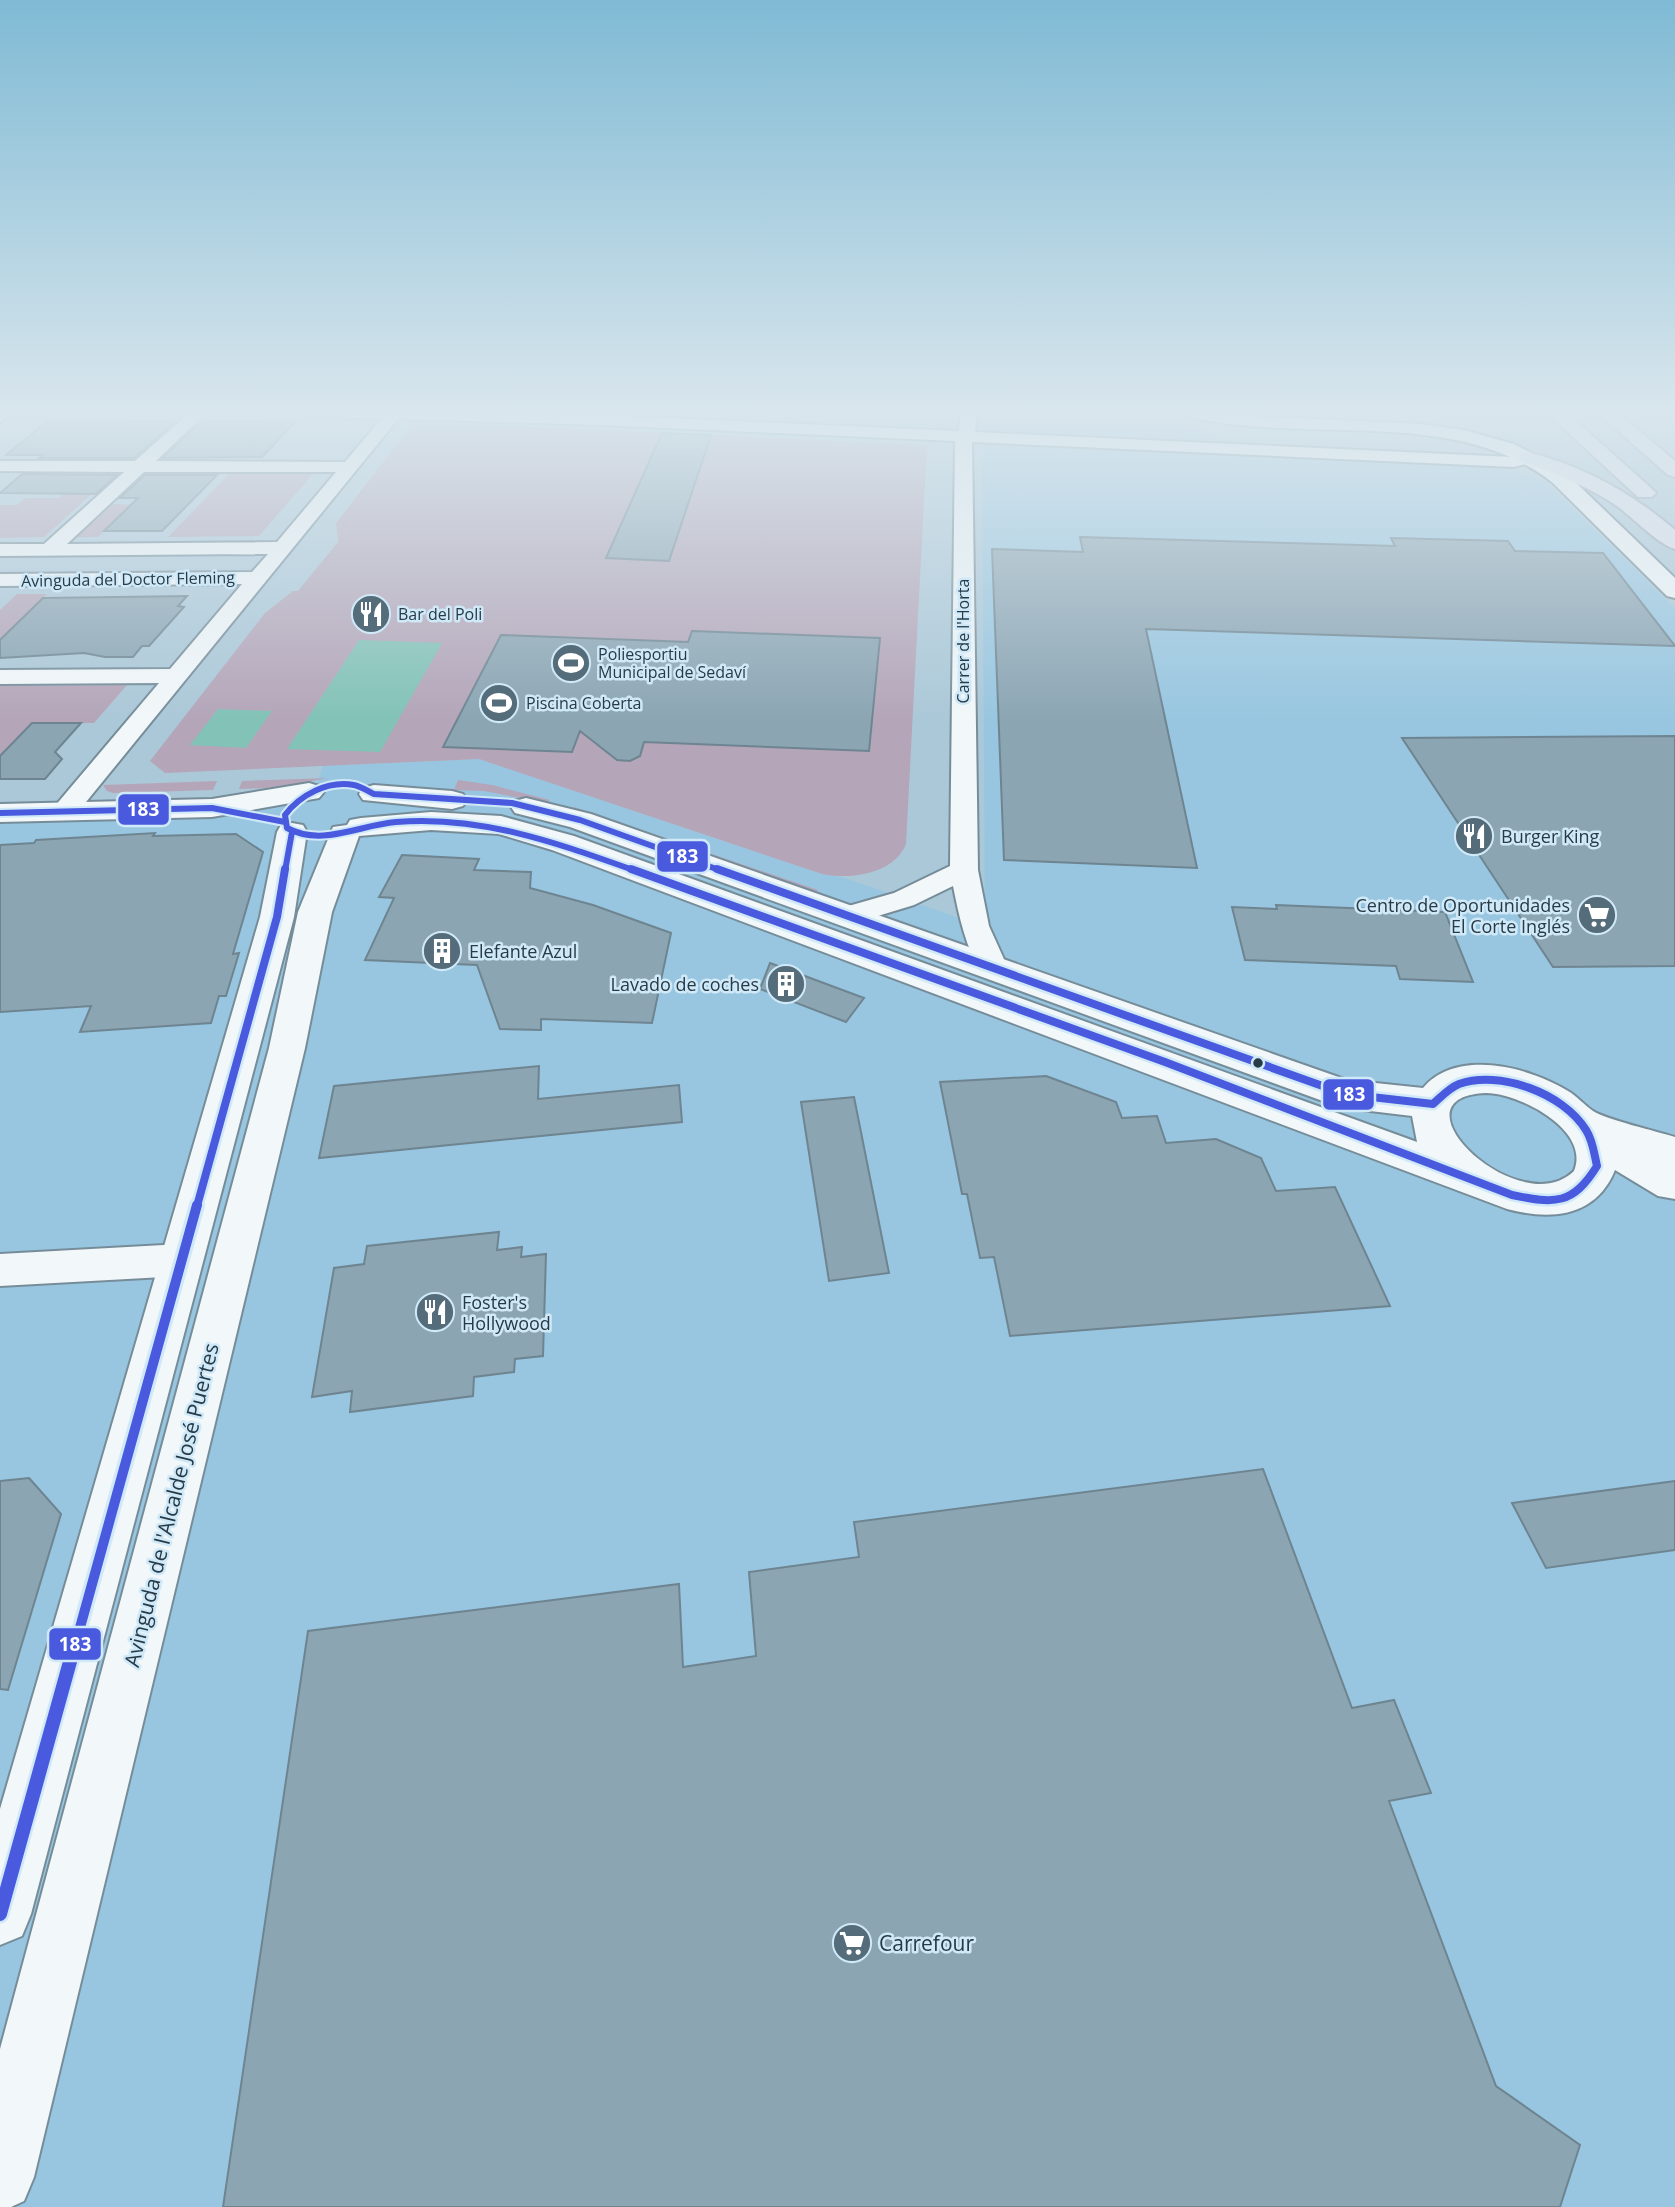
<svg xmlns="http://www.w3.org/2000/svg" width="1675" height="2207" viewBox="0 0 1675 2207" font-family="'Open Sans',sans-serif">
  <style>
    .built { fill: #98c6e0 }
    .green { fill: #b4a5b8 }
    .water { fill: #82c2b7 }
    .building { fill: #8ba5b3; stroke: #6e8591; stroke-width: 2 }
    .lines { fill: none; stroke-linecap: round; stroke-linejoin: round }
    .minor-casing { stroke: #768d99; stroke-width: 4 }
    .tertiary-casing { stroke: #768d99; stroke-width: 4 }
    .motorway-casing { stroke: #99a7b6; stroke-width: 4 }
    .minor { fill: #f2f7f9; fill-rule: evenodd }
    .tertiary { fill: #f2f7f9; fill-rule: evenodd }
    .motorway { fill: #dfe2ec; fill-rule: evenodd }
    .bus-1-far3-casing { stroke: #d0e9f8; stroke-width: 10 }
    .bus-1-far2-casing { stroke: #d0e9f8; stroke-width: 13 }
    .bus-1-far1-casing { stroke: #d0e9f8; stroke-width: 16 }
    .bus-1-casing { stroke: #d0e9f8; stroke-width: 19 }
    .bus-1-far3 { stroke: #495adf; stroke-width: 6 }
    .bus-1-far2 { stroke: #495adf; stroke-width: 8 }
    .bus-1-far1 { stroke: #495adf; stroke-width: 10 }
    .bus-1 { stroke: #495adf; stroke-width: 14 }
    .bus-dot { fill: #263b47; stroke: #d0e9f8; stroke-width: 2.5 }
    .labels { text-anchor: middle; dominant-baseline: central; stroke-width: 5; stroke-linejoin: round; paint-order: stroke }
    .far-street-label { font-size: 16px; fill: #263b47; stroke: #d0e9f8 }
    .far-poi-label { font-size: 16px; fill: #263b47; stroke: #d0e9f8; text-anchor: start }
    .poi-label { font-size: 18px; fill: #263b47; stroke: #d0e9f8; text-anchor: start }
    .near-street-label { font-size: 21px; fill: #263b47; stroke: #d0e9f8 }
    .near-poi-label { font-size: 21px; fill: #263b47; stroke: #d0e9f8; text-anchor: start }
    .line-badge { stroke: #d0e9f8; stroke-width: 2.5 }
    .badge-label { font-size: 19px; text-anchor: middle; font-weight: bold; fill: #fff }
  </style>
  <rect width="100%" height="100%" fill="#abc8d8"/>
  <path class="built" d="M627,413H1167L1205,433L1224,453L1493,467L1545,481L1675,608V2207H0V814L212,808L311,800L323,766L479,759L822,874L842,877L985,927L982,436L622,421Z"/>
  <path class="green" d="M428,422L927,445L906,844C894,874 851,880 822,874L479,759L165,773L150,761L265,613L293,591H298L338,542L336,523L412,425Z
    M87,473H115L44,537L0,538V505H17L25,498H59Z
    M230,473L313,474L259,536L168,537Z
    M112,504L132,505L98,537H77Z
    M17,594H47L14,626L0,653V610Z
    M127,685L94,723H32L0,757V686Z
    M328,778L275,788L239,789L242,781Z
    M458,780L492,785L550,800L546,803L484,791L454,790Z
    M217,781L213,790L113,793L107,791L103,785Z
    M574,807L818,890L814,895L570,810Z"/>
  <path class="water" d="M359,640L442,643L380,752L287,749Z
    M218,709L272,711L246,748L190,745Z"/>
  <path class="building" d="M49,420L176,421L134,458H39L43,455H6Z
    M202,421H237L295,422L262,457L162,458Z
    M662,433L711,435L669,561L606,558Z
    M22,474L117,475L96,494L0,493Z
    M145,475H217L162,531H104L138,498H120Z
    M1080,537L1395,546L1391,538L1508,541L1515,551L1603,553L1675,646L1146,629L1197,868L1004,860L992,549L1083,552Z
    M187,596L178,606L184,607L149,646H142L133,657H105L84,653L0,658V640L43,598Z
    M692,631L880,638L869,751L644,742L640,756L630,761L617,760L580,731L572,752L443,747L501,635L688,642Z
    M32,723H81L55,752L62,759L45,779H0V756Z
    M1675,736V966L1553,967L1402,738Z
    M155,833L153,836L236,834L263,852L233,954L239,953L226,996H219L211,1023L80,1032L91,1006L0,1012V845L34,843L36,840Z
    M402,855L479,859L474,870L531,872L530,888L593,905L671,933L652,1023L541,1019V1030L500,1029L477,965L365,960L394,898L379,897Z
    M1276,905L1445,912L1473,982L1400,979L1396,966L1245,960L1232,907L1277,909Z
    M770,963L864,998L846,1022L760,989Z
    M539,1066L538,1099L679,1085L682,1122L319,1158L334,1086Z
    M1046,1076L1116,1102L1122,1118L1157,1116L1166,1143L1216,1139L1261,1158L1276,1191L1335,1187L1390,1306L1010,1336L994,1257L980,1258L967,1194H962L940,1082Z
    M854,1097L889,1273L829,1281L801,1102Z
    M499,1232L497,1250L522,1247L521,1257L546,1254L543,1356L515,1359L514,1372L474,1377L473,1396L350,1412L352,1391L312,1397L334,1268L364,1264L367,1246Z
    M1263,1469L1352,1708L1394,1700L1431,1793L1389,1801L1496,2086L1580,2145L1560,2207H223L308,1631L679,1584L683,1667L756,1656L749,1572L859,1557L854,1522Z
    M29,1478L61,1514L8,1690L0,1689V1481Z
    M1675,1481V1550L1546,1568L1512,1503Z"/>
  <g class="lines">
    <g class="minor-casing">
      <path id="minor" d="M0,413H13L0,422Z
        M189,413H206L156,461L345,462L381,419L348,418L340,413L600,415L959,431L961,413H977L975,432L1513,457L1528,453L1537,458L1534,462L1514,467L972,442L978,870L989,926L1008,968L1004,975L993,978L982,975C966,948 959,917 953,886L914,905L848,925L838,923L834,916L838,909L894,893L950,866L955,441L600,425L398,419L73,818L64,820L55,818L51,812L55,806L159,683L0,684V670L170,669L242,584L0,586V574L252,572L268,554L0,556V544H44L124,472L0,471V461H135ZM144,472H336L277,542L67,544Z
        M182,1244L195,1249L201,1260L195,1271L182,1276L0,1286V1254Z"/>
    </g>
    <g class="tertiary-casing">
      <path id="tertiary" d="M1188,413L1421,424L1464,430L1514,444L1554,465L1567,474L1675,578V598L1667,596L1553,483C1456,405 1305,445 1190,417Z
        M309,783L319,786L324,792L319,798L212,817L0,822V804L212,799Z
        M374,785L452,791L463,794L467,800L463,806L452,809L363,800L359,794L363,788Z
        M526,798L591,814L1347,1080L1423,1088C1457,1048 1529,1067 1568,1091C1577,1096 1584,1105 1593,1111C1607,1120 1656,1131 1675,1137V1199L1658,1196L1615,1170C1596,1217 1551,1221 1507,1209L552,850L499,834L431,830L359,836L332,912L305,1048L34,2177L24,2201L11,2207H0V2049L269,1048L298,912L333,827L347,825L350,820L361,818L431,812L501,816L574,836L1417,1142L1412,1116L1345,1108L1331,1104L570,827L515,813L511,807L515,801ZM1486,1093C1518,1093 1591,1129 1574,1171C1520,1224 1385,1097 1486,1093Z
        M292,823L303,825L307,832L294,917L31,1914L22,1936L0,1945V1809L260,917L277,832L281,825Z"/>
    </g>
    <g class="motorway-casing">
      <path id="motorway" d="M1547,413H1567L1652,489L1656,493L1652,497H1638Z
        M1598,413H1618L1675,461V477L1668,475Z
        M1528,452C1583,466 1632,493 1675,530V549C1657,544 1632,516 1614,504C1585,485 1554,473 1521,462L1518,458L1521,454Z"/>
    </g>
    <use href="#minor" class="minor"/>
    <use href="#tertiary" class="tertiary"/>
    <use href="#motorway" class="motorway"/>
    <g class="bus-1-far3-casing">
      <path id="bus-1-far3" d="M0,813L212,808L285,822
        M285,871L292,832
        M636,871C557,843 481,815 396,822C359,825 322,847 287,828L285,815C300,795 328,780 354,785C360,786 368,791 374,794L512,803L580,820L722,871"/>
    </g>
    <g class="bus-1-far2-casing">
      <path id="bus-1-far2" d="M631,869L1165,1062L1512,1195C1555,1204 1573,1205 1597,1166C1594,1153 1593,1141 1586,1130C1563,1093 1500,1070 1459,1084C1449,1088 1441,1097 1433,1104L1345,1094L717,869
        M197,1206L277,917L285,869"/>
    </g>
    <g class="bus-1-far1-casing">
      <path id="bus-1-far1" d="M76,1642L197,1205"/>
    </g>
    <g class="bus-1-casing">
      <path id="bus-1" d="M0,1914L76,1640"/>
    </g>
    <use href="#bus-1-far3" class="bus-1-far3"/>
    <use href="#bus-1-far2" class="bus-1-far2"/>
    <use href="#bus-1-far1" class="bus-1-far1"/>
    <use href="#bus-1" class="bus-1"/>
  </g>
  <linearGradient id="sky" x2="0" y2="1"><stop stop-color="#7fbad4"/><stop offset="0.57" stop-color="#d9e6ed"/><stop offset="1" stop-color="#d9e6ed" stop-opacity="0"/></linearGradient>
  <rect width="1675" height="722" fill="url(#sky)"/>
  <defs>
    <g id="restaurant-disc" transform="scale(2.0125)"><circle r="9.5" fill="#556c7a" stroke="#d0e9f8"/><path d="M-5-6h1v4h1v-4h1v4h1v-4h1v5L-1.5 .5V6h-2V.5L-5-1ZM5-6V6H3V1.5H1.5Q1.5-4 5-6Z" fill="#fff"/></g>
    <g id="stadium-disc" transform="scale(2.0125)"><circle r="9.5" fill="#556c7a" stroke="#d0e9f8"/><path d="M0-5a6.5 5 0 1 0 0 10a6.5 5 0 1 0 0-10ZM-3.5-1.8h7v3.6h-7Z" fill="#fff"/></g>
    <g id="supermarket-disc" transform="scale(2.0125)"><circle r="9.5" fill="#556c7a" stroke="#d0e9f8"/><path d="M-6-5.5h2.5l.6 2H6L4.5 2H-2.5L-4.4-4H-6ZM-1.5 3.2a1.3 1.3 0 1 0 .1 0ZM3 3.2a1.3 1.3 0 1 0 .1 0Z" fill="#fff"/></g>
    <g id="building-disc" transform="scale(2.0125)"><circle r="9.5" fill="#556c7a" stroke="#d0e9f8"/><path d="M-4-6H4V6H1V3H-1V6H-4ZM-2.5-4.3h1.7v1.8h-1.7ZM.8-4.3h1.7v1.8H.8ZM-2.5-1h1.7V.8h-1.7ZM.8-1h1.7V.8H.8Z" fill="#fff"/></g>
  </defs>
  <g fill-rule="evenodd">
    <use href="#restaurant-disc" x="371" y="614"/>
    <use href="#stadium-disc" x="571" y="663"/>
    <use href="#stadium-disc" x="499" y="703"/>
    <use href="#restaurant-disc" x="1474" y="836"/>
    <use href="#supermarket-disc" x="1597" y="915"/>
    <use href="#building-disc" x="442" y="951"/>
    <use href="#building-disc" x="786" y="984"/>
    <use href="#restaurant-disc" x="435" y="1312"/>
    <use href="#supermarket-disc" x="852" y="1943"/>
  </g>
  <circle class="bus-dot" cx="1258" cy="1063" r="6"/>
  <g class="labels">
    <g class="far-street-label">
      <text transform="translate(128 579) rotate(-1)">Avinguda del Doctor Fleming</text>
      <text transform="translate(963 641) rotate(-90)">Carrer de l'Horta</text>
    </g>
    <g class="far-poi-label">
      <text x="398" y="614">Bar del Poli</text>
      <text x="598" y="654">Poliesportiu<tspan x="598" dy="18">Municipal de Sedaví</tspan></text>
      <text x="526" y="703">Piscina Coberta</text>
    </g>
    <g class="poi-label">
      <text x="1501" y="836">Burger King</text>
      <text x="1570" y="905" text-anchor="end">Centro de Oportunidades<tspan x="1570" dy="21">El Corte Inglés</tspan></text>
      <text x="469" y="951">Elefante Azul</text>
      <text x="759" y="984" text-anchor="end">Lavado de coches</text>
      <text x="462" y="1302">Foster's<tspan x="462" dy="21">Hollywood</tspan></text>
    </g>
    <g class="near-street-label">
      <text transform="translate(171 1505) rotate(-76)">Avinguda de l'Alcalde José Puertes</text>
    </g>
    <g class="near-poi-label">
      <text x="879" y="1943">Carrefour</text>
    </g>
  </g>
  <g class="line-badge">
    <rect x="117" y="793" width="53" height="33" rx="7" fill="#495adf"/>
    <rect x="656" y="840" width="53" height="33" rx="7" fill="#495adf"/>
    <rect x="1322" y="1078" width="53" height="33" rx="7" fill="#495adf"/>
    <rect x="48" y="1627" width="54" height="34" rx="7" fill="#495adf"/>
  </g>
  <g class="badge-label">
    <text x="143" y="816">183</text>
    <text x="682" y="863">183</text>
    <text x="1349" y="1101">183</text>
    <text x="75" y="1651">183</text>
  </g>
</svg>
